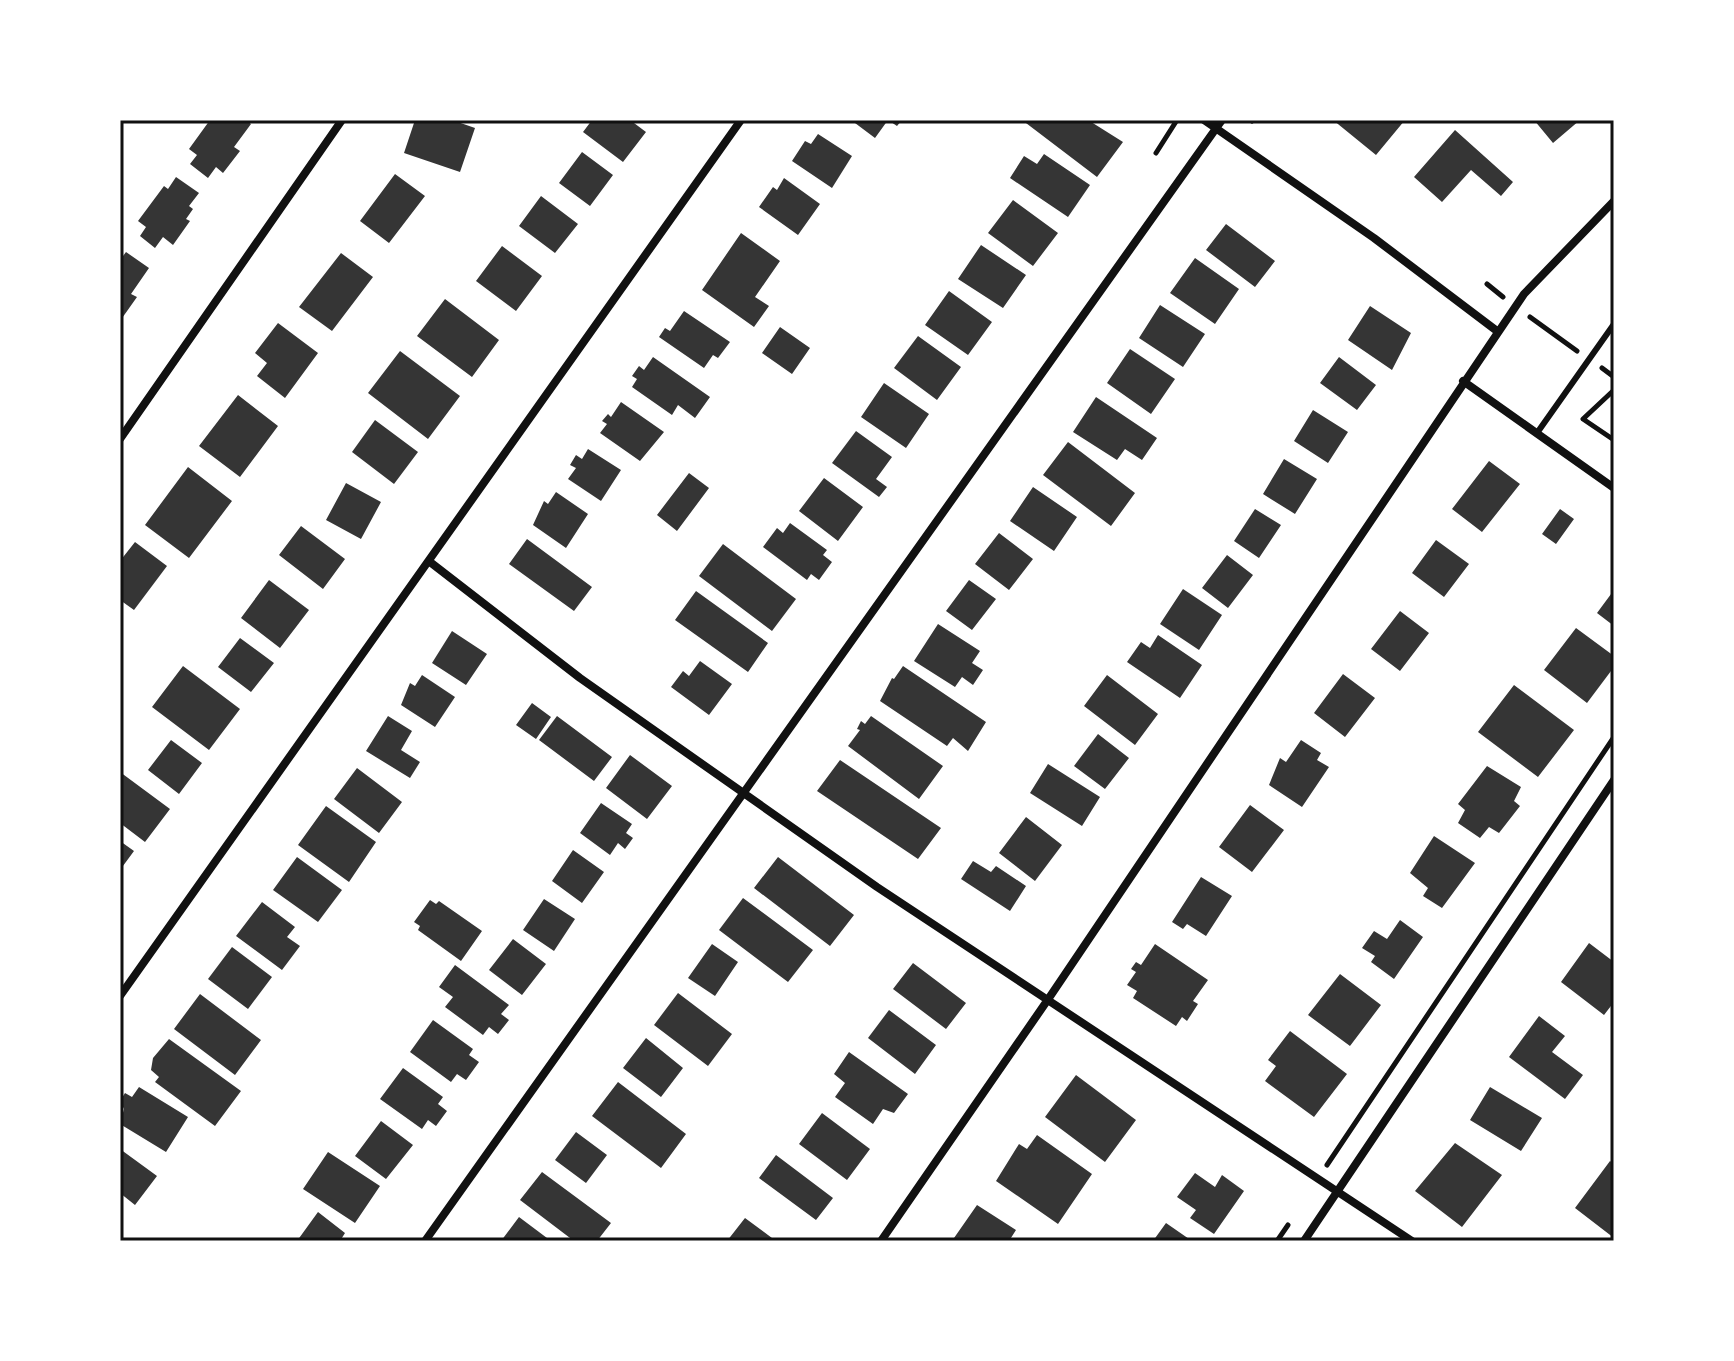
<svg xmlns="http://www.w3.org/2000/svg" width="1734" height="1361" viewBox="0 0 1734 1361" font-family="Arial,sans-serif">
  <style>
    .building { fill: #353535 }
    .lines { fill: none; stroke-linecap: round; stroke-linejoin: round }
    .path { stroke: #111; stroke-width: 5 }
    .service { stroke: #111; stroke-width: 6 }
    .minor { stroke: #111; stroke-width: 8 }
    .neatline { fill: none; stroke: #111; stroke-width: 3 }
  </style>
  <rect width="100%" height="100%" fill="#fff"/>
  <path class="building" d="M210,120H246L251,124L234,147L240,151L223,173L216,167L208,178L190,164L197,155L189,149Z
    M415,120H452L475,128L460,172L404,153Z
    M592,120H630L646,132L623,162L583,132Z
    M851,120H902L897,126L888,120L875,138Z
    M1022,120H1088L1123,142L1097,177Z
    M1333,120H1405L1376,155Z
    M1534,120H1580L1553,143Z
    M1455,130L1513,182L1501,196L1471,170L1442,202L1414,177Z
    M818,134L852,156L832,188L792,161L805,141L811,144Z
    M582,152L613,175L590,206L559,183Z
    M1044,154L1090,185L1068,217L1010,178L1024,156L1037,164Z
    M395,174L425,196L389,243L360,221Z
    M176,177L199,193L189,206L193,209L186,219L190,221L173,245L163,237L155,248L140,236L146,227L138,221L164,186L168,189Z
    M784,178L820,204L798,235L759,207L773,187L777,190Z
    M541,196L578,224L555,253L519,226Z
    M1013,200L1058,233L1033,266L988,233Z
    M1226,224L1275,261L1255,287L1206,250Z
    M741,233L780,261L755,297L769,306L754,327L702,290Z
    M981,245L1026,275L1003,308L958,279Z
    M502,246L542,276L516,311L476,281Z
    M126,252L149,268L131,294L137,297L120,321V260Z
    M341,253L373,277L332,331L299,307Z
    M1195,258L1239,289L1215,324L1170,293Z
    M949,291L992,322L968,355L925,325Z
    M445,299L499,340L472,377L417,336Z
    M1160,305L1205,334L1183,367L1139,338Z
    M1370,306L1411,333L1392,370L1348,340Z
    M684,311L730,342L718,358L713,355L704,368L659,337L665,328L670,331Z
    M278,323L318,353L285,398L257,376L267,363L255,353Z
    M780,327L810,348L792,374L762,353Z
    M918,336L961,367L937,400L894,368Z
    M1130,349L1175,379L1151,414L1107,383Z
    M400,351L460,396L428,439L368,393Z
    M653,357L710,397L695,418L678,405L672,415L632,387L637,379L632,376L639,366L644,370Z
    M1339,357L1376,385L1357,410L1320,383Z
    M884,383L929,414L906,448L861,417Z
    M238,395L278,426L240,477L199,446Z
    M1096,397L1157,438L1142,460L1125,449L1117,460L1073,432Z
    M621,402L664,432L640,461L600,433L607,424L602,421L608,414L611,417Z
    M1313,410L1348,432L1328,463L1294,441Z
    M375,420L418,452L394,484L352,452Z
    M856,431L892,457L876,479L887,487L879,497L832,463Z
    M1068,442L1135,493L1111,526L1043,475Z
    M588,449L621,470L601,501L568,479L576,468L570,465L576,455L582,459Z
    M1284,459L1317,479L1295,514L1263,494Z
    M1489,461L1520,484L1482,532L1452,509Z
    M188,467L232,501L189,558L145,525Z
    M689,473L709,488L677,531L657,515Z
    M824,478L863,507L838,541L799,511Z
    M346,483L381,502L361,539L326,520Z
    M1033,487L1077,517L1054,551L1010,521Z
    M556,492L588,514L566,548L533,525L544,501L548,504Z
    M1255,509L1281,525L1259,558L1234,541Z
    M1560,509L1574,519L1556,544L1542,534Z
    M790,523L827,550L823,555L832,562L819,580L811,574L807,580L763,547L777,528L783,533Z
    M301,526L345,559L323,589L279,555Z
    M999,533L1033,559L1009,590L975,564Z
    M527,539L592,587L574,611L509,564Z
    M1436,540L1469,564L1444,597L1412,573Z
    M135,542L167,566L134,610L120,600V561Z
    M723,544L796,599L772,631L699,576Z
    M1227,555L1253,575L1228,608L1202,588Z
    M269,580L309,610L280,648L241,618Z
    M969,580L996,599L972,630L946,611Z
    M1183,589L1222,615L1199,650L1160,624Z
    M1614,590V626L1597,613Z
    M696,591L768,643L748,672L675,620Z
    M1400,611L1429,633L1400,671L1371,649Z
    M938,624L980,651L972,663L983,670L973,685L962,677L955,687L914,661Z
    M1576,628L1614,656V667L1587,703L1544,670Z
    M452,631L487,654L466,685L432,663Z
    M1158,635L1202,665L1180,698L1127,662L1141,642L1150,648Z
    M240,638L274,663L251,692L218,667Z
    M700,661L732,684L709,715L671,687L683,671L689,676Z
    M183,666L240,709L209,750L152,707Z
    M903,666L986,722L968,751L953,738L947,746L880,701L892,678L894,679Z
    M1343,674L1375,698L1345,737L1314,713Z
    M422,675L455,697L435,727L401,705L410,683L415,686Z
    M1107,675L1158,714L1135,745L1084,706Z
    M1514,685L1574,730L1538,777L1478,732Z
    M532,703L551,717L536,739L516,725Z
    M388,716L412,731L401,750L420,762L410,778L366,751Z
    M557,716L612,757L594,781L539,740Z
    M871,716L943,766L919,799L848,746L860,730L857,729L861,721L865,724Z
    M1098,734L1129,758L1105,789L1074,766Z
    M171,740L202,763L179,794L148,770Z
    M1301,740L1321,753L1317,760L1329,767L1302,807L1269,785L1280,758L1286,762Z
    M630,755L672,786L647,819L606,788Z
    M840,760L941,828L918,859L817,791Z
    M1048,764L1100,797L1082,826L1030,793Z
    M1487,766L1521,787L1514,801L1520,806L1499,833L1489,827L1480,838L1458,823L1465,810L1458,804Z
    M357,768L402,802L379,833L334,799Z
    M120,772L170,809L145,842L120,823Z
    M601,803L632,824L626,833L633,838L625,849L618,843L610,855L580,833Z
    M1250,805L1284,830L1252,872L1219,847Z
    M326,806L376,842L349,882L298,845Z
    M1026,817L1062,845L1035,881L999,853Z
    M1434,836L1475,863L1442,908L1423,896L1428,888L1410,873Z
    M120,841L134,851L120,870Z
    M573,850L604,872L582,903L552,881Z
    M297,857L342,890L318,922L273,890Z
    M778,857L854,915L830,946L754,888Z
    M973,861L991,872L996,866L1026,886L1010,911L961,879Z
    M1201,877L1232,896L1206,936L1187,924L1183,929L1172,922Z
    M743,898L813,950L788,982L719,930Z
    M544,899L575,919L554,951L523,930Z
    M430,900L436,904L439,901L482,931L461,961L418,930L420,926L414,922Z
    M262,902L295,927L287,937L300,946L282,970L236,936Z
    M1400,920L1423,937L1394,979L1371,962L1375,956L1362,948L1374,931L1387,939Z
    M513,939L546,964L522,995L489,970Z
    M1589,943L1614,962V1002L1604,1015L1561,982Z
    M712,944L738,962L715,996L688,978Z
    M1155,944L1208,980L1193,1001L1198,1004L1187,1021L1182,1017L1176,1026L1133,998L1137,991L1127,985L1136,972L1131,969L1136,962L1141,965Z
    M232,947L272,977L248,1009L208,979Z
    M913,963L966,1003L946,1029L893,989Z
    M455,965L509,1005L501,1014L509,1020L498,1034L489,1027L483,1035L445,1007L453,997L439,987Z
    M1340,974L1381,1005L1350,1046L1308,1015Z
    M678,993L732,1034L708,1066L654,1025Z
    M200,994L261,1040L235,1075L174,1029Z
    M889,1010L936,1045L915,1074L868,1038Z
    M1539,1016L1565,1036L1552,1052L1583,1075L1565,1099L1509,1057Z
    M433,1020L473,1049L469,1055L479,1062L466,1080L457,1074L451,1082L410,1052Z
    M1290,1031L1347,1074L1314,1117L1265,1081L1276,1066L1268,1060Z
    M646,1038L683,1068L661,1097L623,1068Z
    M169,1039L241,1091L215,1126L155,1082L159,1077L151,1070L153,1058Z
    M849,1052L908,1094L894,1113L883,1109L873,1124L835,1097L845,1083L834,1074Z
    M403,1068L443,1097L438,1104L447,1111L436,1126L428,1120L422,1129L380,1099Z
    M1076,1075L1136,1120L1105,1162L1045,1117Z
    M618,1082L686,1134L661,1168L592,1116Z
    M139,1087L188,1117L166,1152L120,1124L124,1109L120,1101L125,1093L132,1097Z
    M1490,1087L1542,1118L1521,1151L1470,1120Z
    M822,1113L870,1149L847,1180L799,1144Z
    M381,1121L413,1145L386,1179L355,1156Z
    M576,1132L607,1155L586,1183L555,1160Z
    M1037,1135L1092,1174L1058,1224L996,1181L1019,1144L1027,1149Z
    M1455,1143L1502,1175L1462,1227L1415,1191Z
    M120,1149L157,1176L135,1205L120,1193Z
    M328,1152L380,1186L355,1223L303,1189Z
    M776,1155L833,1198L816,1220L759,1178Z
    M1610,1161L1614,1164V1238L1575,1208Z
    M542,1172L611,1223L597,1241H574L520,1200Z
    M1195,1173L1215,1187L1222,1175L1244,1191L1214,1234L1190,1218L1196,1210L1177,1197Z
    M977,1205L1016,1230L1009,1241L954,1238Z
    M318,1212L345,1233L340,1241H297Z
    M519,1217L551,1241H501Z
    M745,1218L776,1241H727Z
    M1166,1223L1192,1241H1153Z"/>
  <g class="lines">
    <path class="path" d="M1251,120L1252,121
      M1156,153L1177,120
      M1487,284L1503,297
      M1530,317L1577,351
      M1602,368L1614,377
      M1614,390L1583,419L1614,440
      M1327,1165L1614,737
      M1277,1241L1288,1225"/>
    <path class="service" d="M1537,433L1614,324"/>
    <path class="minor" d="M1204,120L1374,238L1497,331
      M1463,381L1614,488
      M120,439L342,120
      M430,562L580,678L877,887L1412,1241
      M120,996L741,120
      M425,1241L1222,120
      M881,1241L1049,998L1524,294L1614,201
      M1304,1241L1614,780"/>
  </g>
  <rect width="1734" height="1361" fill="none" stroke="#ffffff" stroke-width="244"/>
  <rect x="122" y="122" width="1490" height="1117" class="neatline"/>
</svg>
